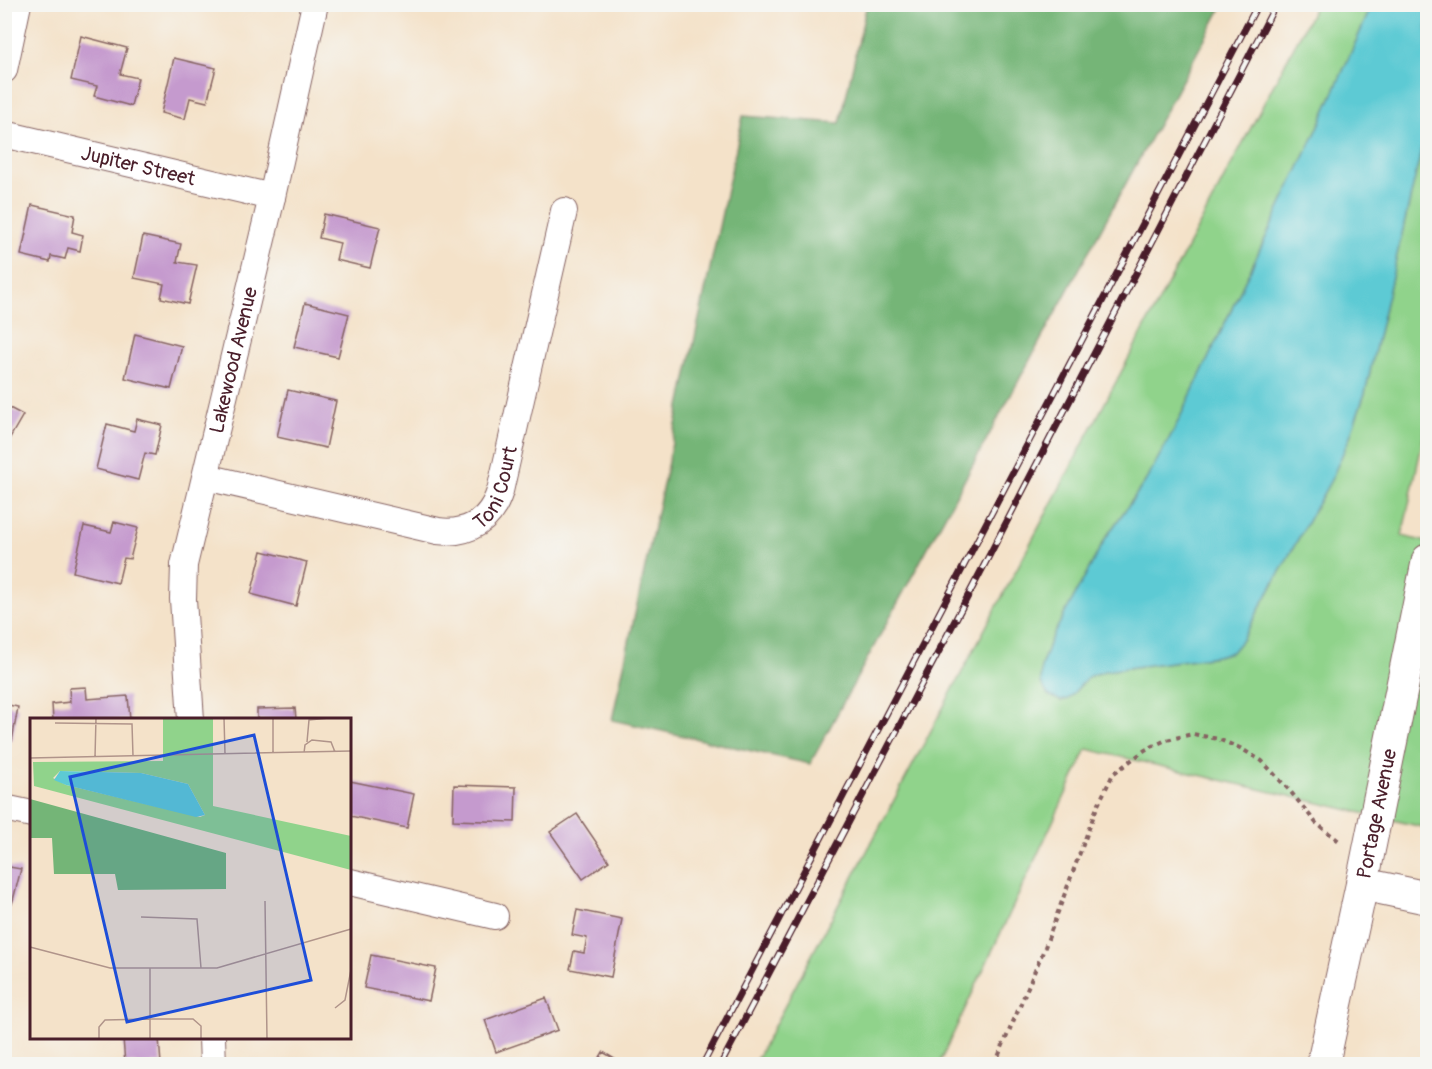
<svg xmlns="http://www.w3.org/2000/svg" width="1432" height="1069" viewBox="0 0 1432 1069" font-family="Pangolin,sans-serif">
  <style>
    .green { fill: #90d38b; stroke: #6d795b; stroke-width: 1.5 }
    .forest { fill: #74b577; stroke: #5f6a51; stroke-width: 1.5 }
    .water { fill: #5dcad4; stroke: #547480; stroke-width: 1.5 }
    .building { fill: #c59ace }
    .lines { fill: none; stroke-linecap: round; stroke-linejoin: round }
    .minor-casing { stroke: #866362; stroke-width: 28 }
    .tertiary-casing { stroke: #866362; stroke-width: 34 }
    .path { stroke: #866362; stroke-width: 4; stroke-dasharray: 4.5 4.5; stroke-linecap: butt }
    .minor { stroke: #fff; stroke-width: 26 }
    .tertiary { stroke: #fff; stroke-width: 32 }
    .rail-casing { stroke: #4a1f2b; stroke-width: 7 }
    .rail { stroke: #f6f6f2; stroke-width: 4.5; stroke-dasharray: 14; stroke-linecap: butt }
    .labels { text-anchor: middle; dominant-baseline: central; stroke-width: 6; stroke-linejoin: round; paint-order: stroke }
    .street-label { font-size: 20px; fill: #4a1f2b; stroke: #f6f6f2 }
    .inset-road { fill: none; stroke: #b0948a; stroke-width: 1.5 }
    .view { fill: #1d4ed8; fill-opacity: 0.15; stroke: #1d4ed8; stroke-width: 3 }
    .inset-edge { fill: none; stroke: #4a1f2b; stroke-width: 3 }
  </style>
  <rect width="100%" height="100%" fill="#f6f6f2"/>
  <filter id="ink" filterUnits="userSpaceOnUse"><feTurbulence type="fractalNoise" baseFrequency=".0167" numOctaves="2"/><feDisplacementMap in="SourceGraphic" scale="12" xChannelSelector="R" yChannelSelector="G"/><feConvolveMatrix kernelMatrix="1 2 1 2 8 2 1 2 1" color-interpolation-filters="sRGB"/></filter>
  <filter id="wash" filterUnits="userSpaceOnUse"><feTurbulence type="fractalNoise" baseFrequency=".008" numOctaves="4" result="noise"/><feDisplacementMap in="SourceGraphic" scale="24" xChannelSelector="R" yChannelSelector="G"/><feGaussianBlur stdDeviation="1.35" result="paint"/><feColorMatrix in="noise" values="0 0 0 0 0 0 0 0 0 0 0 0 0 0 0 0 0 1.4 0 .05"/><feComposite in="paint" operator="in"/></filter>
  <g filter="url(#wash)">
    <rect width="100%" height="100%" fill="#f4e2c9"/>
    <path class="green" d="M1316,5H1372L1317,130L1175,428L1145,482L1107,536L1050,641L1041,667L1048,695L1061,701L1068,699L1088,677L1105,671L1217,656L1242,640L1332,478L1349,439L1365,393L1427,126V421L1402,536L1427,542V828L1087,749L939,1064H754Z"/>
    <path class="forest" d="M867,4L1223,5L810,764L612,720L743,116L840,123Z"/>
    <path class="water" d="M1372,5H1427V126L1365,393L1349,439L1332,478L1242,640L1232,652L1217,656L1105,671L1088,677L1068,699L1061,701L1048,695L1041,683V667L1050,641L1107,536L1145,482L1175,428L1317,130Z"/>
    <g id="blocks">
      <path class="building" d="M81,36L127,48L120,74L138,78L131,106L94,96L97,86L71,80Z
        M174,58L216,68L207,102L190,98L185,119L161,113Z
        M32,205L75,215L72,232L83,235L80,251L68,248L65,259L51,256L50,262L21,255Z
        M324,214L380,227L370,268L336,260L340,243L319,238Z
        M143,236L181,244L177,262L197,265L188,304L161,298L164,284L134,278Z
        M305,303L349,314L338,357L294,347Z
        M135,334L182,346L171,389L125,378Z
        M288,390L336,401L326,448L277,437Z
        M4,405L23,415L4,448Z
        M137,419L162,425L155,455L145,453L138,480L96,469L107,424L134,431Z
        M114,522L138,528L130,559L124,558L118,583L73,572L84,526L111,532Z
        M262,551L307,562L296,606L251,594Z
        M86,687L87,699L128,696L130,720H53L52,704L70,702L69,688Z
        M4,704L18,707L12,741L4,739Z
        M295,708L296,720H257V709Z
        M350,781L414,794L407,828L350,816Z
        M454,785L516,787L515,822L453,820Z
        M577,814L609,861L583,879L550,832Z
        M4,866L21,869L12,904L4,902Z
        M577,910L622,919L611,977L570,969L574,951L584,953L587,938L572,935Z
        M371,955L436,968L429,1001L364,988Z
        M546,998L558,1030L496,1052L485,1020Z
        M123,1038H159L161,1064H125Z
        M603,1052L623,1064H596Z"/>
    </g>
  </g>
  <g filter="url(#ink)">
    <use href="#blocks" fill-opacity="0" stroke="#866362" stroke-width="1.5"/>
    <g class="lines">
      <g class="minor-casing">
        <g id="minor">
          <path d="M4,70L18,4"/>
          <path id="s1" d="M4,134L272,197"/>
          <path id="s2" d="M206,477L438,531C469,535 491,520 500,491L564,211"/>
          <path id="s3" d="M191,720L183,599L184,565L272,197L315,4"/>
          <path d="M4,808L32,814"/>
          <path d="M350,882L495,916"/>
          <path d="M212,1038L213,1064"/>
        </g>
      </g>
      <g class="tertiary-casing">
        <g id="tertiary">
          <path d="M1362,884L1428,898"/>
          <path id="s4" d="M1323,1064L1362,884L1428,560"/>
        </g>
      </g>
      <path class="path" d="M995,1064L1045,947L1097,807L1113,774L1145,750L1166,740L1193,734L1218,739L1240,748L1262,761L1290,791L1316,823L1339,841L1342,842"/>
      <use href="#minor" class="minor"/>
      <use href="#tertiary" class="tertiary"/>
      <g class="rail-casing">
        <path id="rail" d="M703,1064L1258,4
          M721,1064L978,577L1276,4"/>
      </g>
      <use href="#rail" class="rail"/>
    </g>
  </g>
  <g class="labels">
    <g class="street-label">
      <text stroke="none"><textPath href="#s1" startOffset="138">Jupiter Street</textPath></text>
      <text stroke="none"><textPath href="#s3" startOffset="366">Lakewood Avenue</textPath></text>
      <text stroke="none"><textPath href="#s2" startOffset="321">Toni Court</textPath></text>
      <text stroke="none"><textPath href="#s4" startOffset="256">Portage Avenue</textPath></text>
    </g>
  </g>
  <g transform="translate(30 718)">
    <rect width="321" height="321" fill="#f4e2c9"/>
    <path d="M133,0H183V88L321,118V152L4,68L3,44L133,43ZM30,53L111,55L158,66L175,97L170,99L36,67L23,60Z" fill="#90d38b" fill-rule="evenodd"/>
    <path d="M0,81L196,135V171L88,172L85,156H24L22,120H0Z" fill="#74b577"/>
    <path d="M30,53L111,55L158,66L175,97L166,99L36,67L24,62Z" fill="#5dcad4"/>
    <path class="inset-road" d="M194,0L195,36M243,0V35M25,5L102,6L103,38M277,24L279,2L299,0M274,35L275,27L282,22L301,24L305,34M65,39L66,0M0,40L321,33M235,183L237,321M111,199L167,201L171,250M0,229L80,250H187L321,211M305,290L315,282L321,252M69,321V309L75,302L120,301H163L171,308V321M120,321V250"/>
    <path class="view" d="M224,17L281,262L97,304L40,59Z"/>
    <rect width="321" height="321" class="inset-edge"/>
  </g>
  <rect width="1432" height="1069" fill="none" stroke="#f6f6f2" stroke-width="24"/>
</svg>
